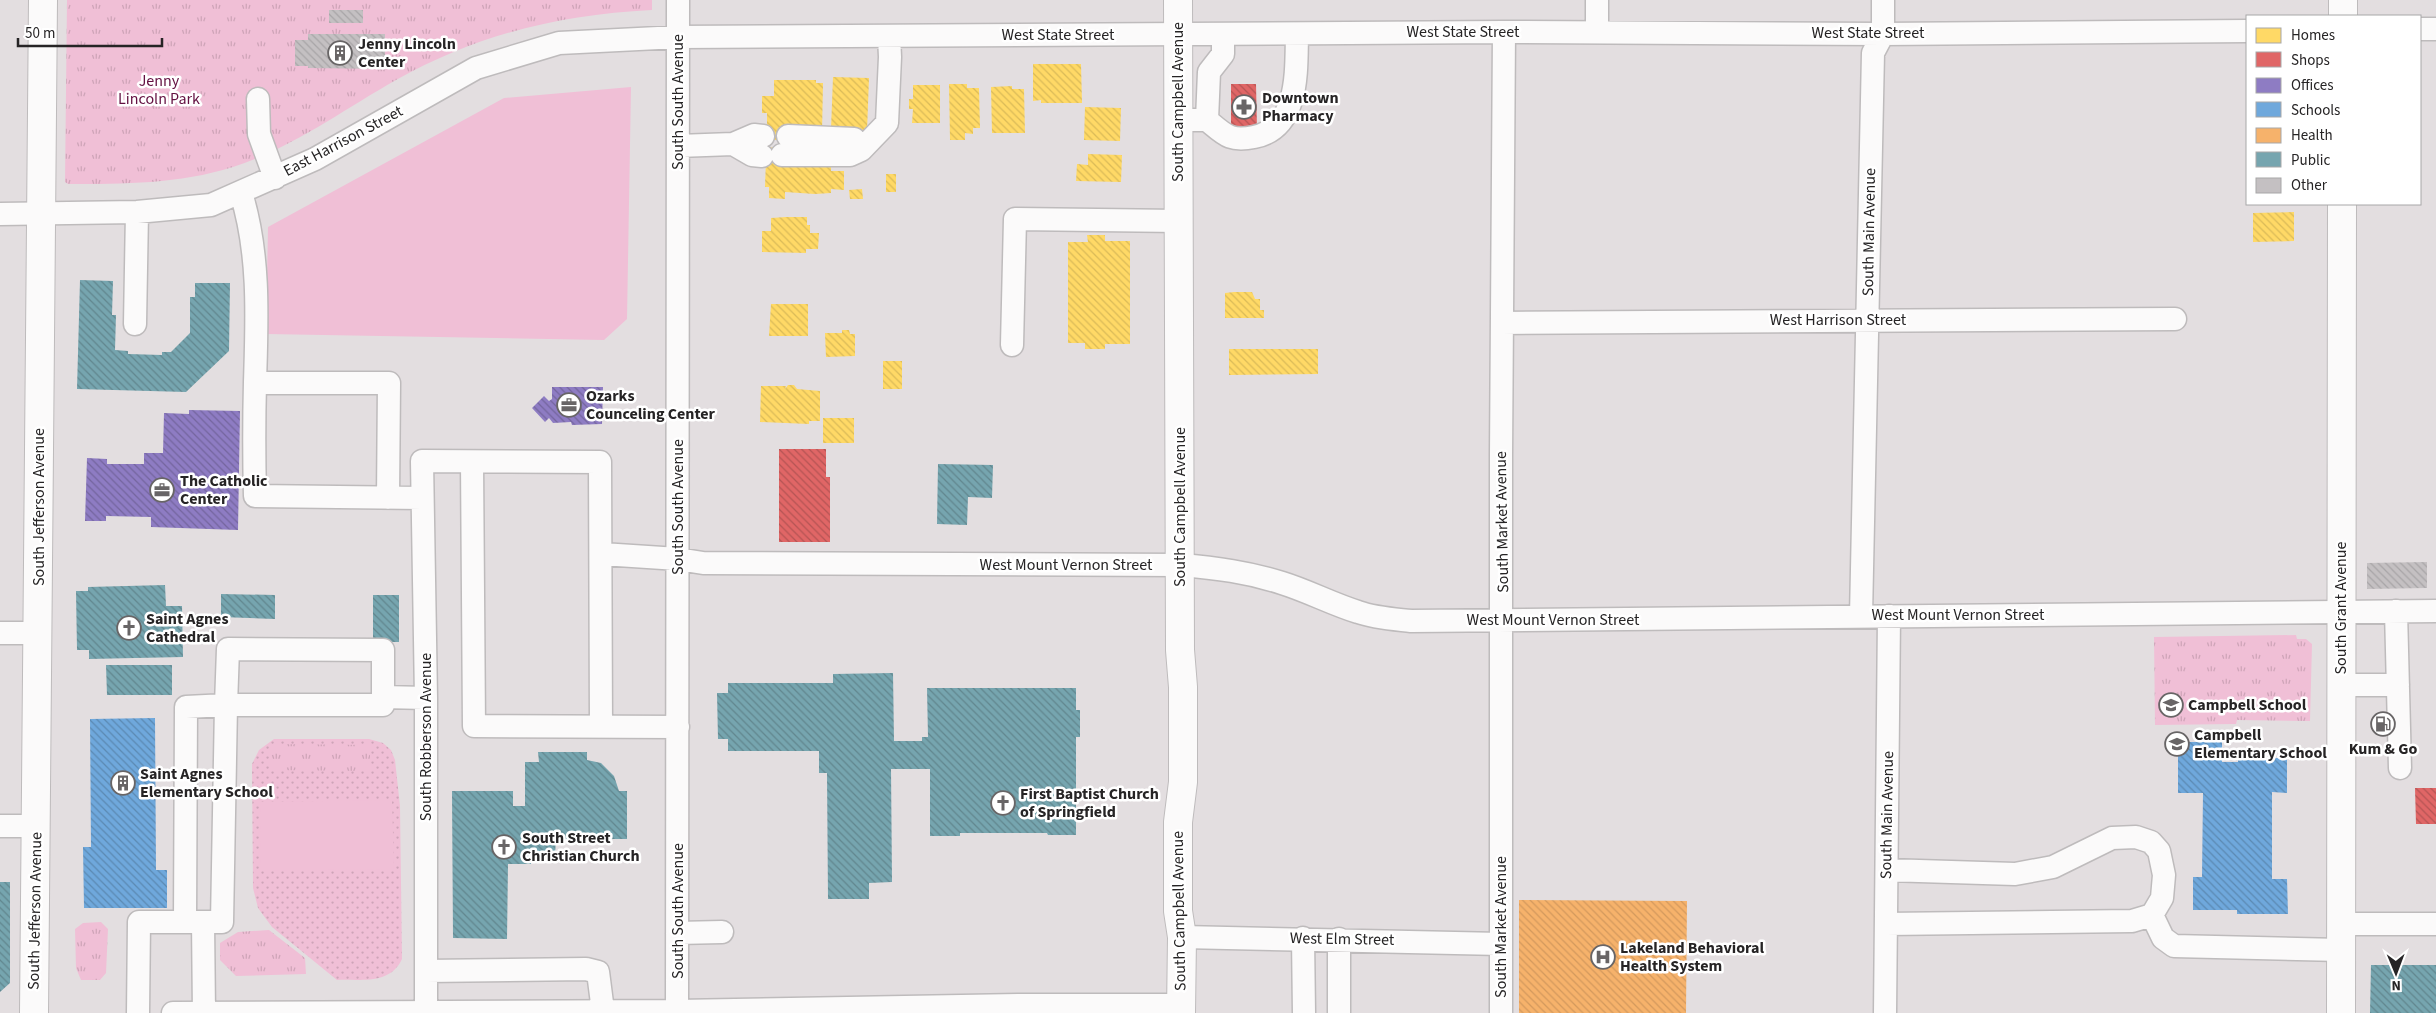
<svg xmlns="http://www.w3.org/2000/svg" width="2436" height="1013" viewBox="0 0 2436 1013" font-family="'Source Sans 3',sans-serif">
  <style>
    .grass { fill: url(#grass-dots) }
    .park { fill: url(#park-tufts) }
    .garden { fill: #f0bfd6 }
    .homes { fill: url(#homes-back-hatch) }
    .shops { fill: url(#shops-back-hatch) }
    .offices { fill: url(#offices-back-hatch) }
    .schools { fill: url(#schools-back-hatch) }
    .health { fill: url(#health-back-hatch) }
    .public { fill: url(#public-back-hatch) }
    .building { fill: url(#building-back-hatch) }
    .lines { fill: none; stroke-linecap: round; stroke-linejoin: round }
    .minor-casing { stroke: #bebbbc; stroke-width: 25 }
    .major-casing { stroke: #bebbbc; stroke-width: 30 }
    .minor { stroke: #fbfafa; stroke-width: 22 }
    .major { stroke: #fbfafa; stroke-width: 28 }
    .labels { text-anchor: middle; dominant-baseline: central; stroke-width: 5; stroke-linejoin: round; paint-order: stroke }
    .street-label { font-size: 16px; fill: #262425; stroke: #fff }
    .poi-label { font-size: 16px; font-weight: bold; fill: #262425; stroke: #fff; text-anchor: start }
    .park-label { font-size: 16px; fill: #631041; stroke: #fff }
  </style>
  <defs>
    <pattern id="grass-dots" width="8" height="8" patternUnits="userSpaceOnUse" patternTransform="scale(1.25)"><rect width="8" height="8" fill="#f0bfd6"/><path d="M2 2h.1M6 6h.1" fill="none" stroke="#cea4b8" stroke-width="1.8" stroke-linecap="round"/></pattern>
    <pattern id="park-tufts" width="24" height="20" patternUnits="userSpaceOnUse" patternTransform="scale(1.25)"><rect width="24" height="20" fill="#f0bfd6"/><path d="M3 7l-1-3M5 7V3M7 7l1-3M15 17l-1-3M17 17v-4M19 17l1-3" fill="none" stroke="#cea4b8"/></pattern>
    <pattern id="homes-back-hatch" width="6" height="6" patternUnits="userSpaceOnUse" patternTransform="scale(1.25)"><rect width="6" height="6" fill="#ffd966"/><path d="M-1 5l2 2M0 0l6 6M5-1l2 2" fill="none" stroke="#daba58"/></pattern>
    <pattern id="shops-back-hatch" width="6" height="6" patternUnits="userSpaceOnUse" patternTransform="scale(1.25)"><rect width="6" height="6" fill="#e06666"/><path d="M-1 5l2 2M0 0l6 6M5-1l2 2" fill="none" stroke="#b55454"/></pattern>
    <pattern id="offices-back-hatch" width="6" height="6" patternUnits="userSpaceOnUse" patternTransform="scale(1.25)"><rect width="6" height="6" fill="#8e7cc3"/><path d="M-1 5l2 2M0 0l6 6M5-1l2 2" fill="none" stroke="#74659e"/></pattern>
    <pattern id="schools-back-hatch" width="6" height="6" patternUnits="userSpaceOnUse" patternTransform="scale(1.25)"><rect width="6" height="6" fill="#6fa8dc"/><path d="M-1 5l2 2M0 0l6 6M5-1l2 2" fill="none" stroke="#5b89b2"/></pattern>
    <pattern id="health-back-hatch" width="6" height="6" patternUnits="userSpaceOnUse" patternTransform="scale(1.25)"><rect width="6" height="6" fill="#f6b26b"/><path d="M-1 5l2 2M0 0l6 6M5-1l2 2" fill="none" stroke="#d3995d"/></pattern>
    <pattern id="public-back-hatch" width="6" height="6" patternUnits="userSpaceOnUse" patternTransform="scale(1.25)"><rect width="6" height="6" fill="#76a5af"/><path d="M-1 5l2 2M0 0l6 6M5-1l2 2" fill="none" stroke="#61868e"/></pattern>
    <pattern id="building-back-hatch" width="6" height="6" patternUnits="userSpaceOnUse" patternTransform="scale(1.25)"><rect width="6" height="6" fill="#c4c0c2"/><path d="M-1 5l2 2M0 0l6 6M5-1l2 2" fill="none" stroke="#a8a5a7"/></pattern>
  </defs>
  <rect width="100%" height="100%" fill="#e3dee0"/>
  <path class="grass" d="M274,739H369L383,743L391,750L395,760L400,806L402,959C390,985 361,979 337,980L272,927L258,908L253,888L252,764L259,750Z"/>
  <path class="park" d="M67,0H652V10C558,15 479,34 396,80C343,110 292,148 233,167C179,184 124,184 68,184L65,182Z
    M2296,635L2297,639H2306L2312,644L2310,721L2237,720L2236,724L2155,725L2154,637Z
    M271,744L370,745V771L270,770Z
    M101,922L108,929L106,973L100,980H81L76,968L75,929L83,923Z
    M269,930L305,958L306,974L236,976L220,960V943L238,932Z"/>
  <path class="garden" d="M631,87L627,319L604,340L266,334L268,227L504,98Z
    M392,800L394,869L261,871L260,802Z"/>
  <path class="homes" d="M1033,64H1081L1082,103H1041V100L1033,101Z
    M833,77L869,78L867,131L831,129Z
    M774,80H816V83H823L822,133L788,140H763L767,128V113H762V96H774Z
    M949,84H967V88H979L980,128H973V134L965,133V140H950Z
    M913,85H940V123H912L913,109H909V99H913Z
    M1012,86V89H1024L1025,133H992L991,87Z
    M1085,107L1121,108L1120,141L1084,140Z
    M762,147L782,148L831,159V171H844V190L831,189V193L815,194L785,192V199L769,198V187H765L766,159Z
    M1088,154L1122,155L1121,182L1076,181L1077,164L1088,165Z
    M886,174H896V192H886Z
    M862,189L863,199H850L849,190Z
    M2294,212V241L2253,242V213Z
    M786,217H807V225H810V233H819L818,249H806V253L762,252V231H771V218Z
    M1087,235H1105V241H1130V344H1105V349H1085V343H1068V242H1088Z
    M1234,292H1252L1255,299H1260V310H1264V318H1225V293Z
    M771,304H808V336H769Z
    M842,330H849L850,334H855V356L826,357L825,333H842Z
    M1229,349H1318V374L1229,375Z
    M883,361H902V389H883Z
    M788,385H794L797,389L820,391V421H809V424L760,422L761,386H786L785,389Z
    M823,418H854V443H823Z"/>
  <path class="shops" d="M1231,84H1256L1257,129H1231Z
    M779,449H826V477H830V542H779Z
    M2415,788H2436V824H2416Z"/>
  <path class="offices" d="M552,387H603L602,424L572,425L571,422L553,423L549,418L545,422L532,408L544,396L549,401L552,399Z
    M189,410L240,411L238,530L151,527V517L106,516V521H85L87,458L107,459V464H144V453H163L164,413L189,414Z"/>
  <path class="schools" d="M155,718L156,870H167V908H84L83,847H91L90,719Z
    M2178,742H2222V762H2238V758H2287V793L2272,792V879H2287L2288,914H2237V910H2193V877H2202L2203,793H2178Z"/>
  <path class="health" d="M1519,900L1687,901L1686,1013H1519Z"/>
  <path class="public" d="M80,280L113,281L112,315H116L115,350L128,351V354L162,355V352H171L190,333V297H195V283H230L229,351L186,392L77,389Z
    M938,464L993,465L992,498L968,497L967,525L937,524Z
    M165,585L166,606H182L183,657L89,659V650H77L76,591H88V587Z
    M221,594L275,595V619L221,617Z
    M373,595H399V642H373Z
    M106,665H172V695H107Z
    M893,673L894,741H922V737H928L927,688H1076V710H1080V737H1076V835H1048L1047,833H960V836H930V769H891L892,882L869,883V899H828L827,773H819V751H728V739H718L717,693H728V683H833V674Z
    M538,752H587V760L601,763L614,776L619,791H627V839H556L555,855H531V864H508L507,939L453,938L452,791H513V806H525V762H539Z
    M0,882H10V983L0,992Z
    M2371,965H2436V1013H2370Z"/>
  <path class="building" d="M329,10H363V23H329Z
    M308,34H385V69L308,68V66H295V40H308Z
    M2427,562V588L2367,589V563Z"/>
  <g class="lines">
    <g class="minor-casing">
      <path id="minor" d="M2420,29H2436
        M1597,32V0
        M258,99L259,134L275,178
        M1192,120H1207L1209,72L1223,54V34
        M1207,120C1225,135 1230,142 1254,137C1300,128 1296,70 1297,34
        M788,136L854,139L861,150
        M733,144L752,155L762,156
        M678,146L733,144L754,135L763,136
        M782,155H850L861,150L887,123L890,57L889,36
        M241,193C260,254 257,319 255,382C254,420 254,458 255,496L422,498
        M0,214L137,212L211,205L315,159L476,68L559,43L678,37L1504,32L1883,34L2247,31
        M1502,323L2175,319
        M135,324L137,212
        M1012,345L1015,219L1179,221
        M255,383H389L388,498
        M472,462L474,726L678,727
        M602,554L678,559L703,563L1180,565C1216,568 1248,572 1282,583C1308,591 1332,604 1358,612C1375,618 1393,619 1411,621L2436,611
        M2396,611L2400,768
        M1861,616L1873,53L1883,34V0
        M0,633H39
        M228,649L383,650V705H226Z
        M2341,685H2398
        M383,697L426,698
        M0,826H36
        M2152,915L2163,938L2174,946L2341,950
        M185,922L186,707L226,705L222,922H203
        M1886,924L2132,921L2152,915L2162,898L2164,875L2159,851L2151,842L2136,837L2112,838L2053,867L2015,874L1887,870
        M2341,924H2436
        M677,933L722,932
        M1182,937L1501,944
        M1303,938L1304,1013
        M426,971L586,969L598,972L603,1011
        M138,1013L139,922H203L204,1013
        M173,1013L677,1011L1023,1005H1181
        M426,1013V698L422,461L600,462L601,726
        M677,1013L678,0
        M1339,1013V939
        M1501,1013V456L1504,32
        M1885,1013L1889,616"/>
    </g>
    <g class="major-casing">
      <path id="major" d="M1178,0L1180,650L1183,687V782L1178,822V911L1182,937L1181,1013
        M2343,16V0
        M34,1013L43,0
        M2341,1013L2342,204"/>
    </g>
    <use href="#minor" class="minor"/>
    <use href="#major" class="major"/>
  </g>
  <defs>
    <g id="building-ring" transform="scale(1.25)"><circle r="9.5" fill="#fff" stroke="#686566" stroke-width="1.5"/><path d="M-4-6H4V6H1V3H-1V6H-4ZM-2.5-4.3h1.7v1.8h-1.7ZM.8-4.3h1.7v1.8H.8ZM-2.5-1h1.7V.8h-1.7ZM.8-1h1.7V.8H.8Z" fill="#686566"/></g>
    <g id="pharmacy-ring" transform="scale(1.25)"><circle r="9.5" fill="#fff" stroke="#686566" stroke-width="1.5"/><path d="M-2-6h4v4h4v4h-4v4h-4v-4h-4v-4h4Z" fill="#686566"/></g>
    <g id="office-ring" transform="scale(1.25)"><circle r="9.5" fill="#fff" stroke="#686566" stroke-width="1.5"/><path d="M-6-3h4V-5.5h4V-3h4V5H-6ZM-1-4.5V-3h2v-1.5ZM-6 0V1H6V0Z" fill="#686566"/></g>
    <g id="church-ring" transform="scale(1.25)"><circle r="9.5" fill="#fff" stroke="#686566" stroke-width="1.5"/><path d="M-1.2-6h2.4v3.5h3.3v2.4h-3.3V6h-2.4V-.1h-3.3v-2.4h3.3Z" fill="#686566"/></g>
    <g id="school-ring" transform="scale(1.25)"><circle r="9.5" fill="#fff" stroke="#686566" stroke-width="1.5"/><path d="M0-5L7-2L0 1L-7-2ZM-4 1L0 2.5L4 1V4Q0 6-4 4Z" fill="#686566"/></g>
    <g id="fuel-ring" transform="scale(1.25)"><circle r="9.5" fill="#fff" stroke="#686566" stroke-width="1.5"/><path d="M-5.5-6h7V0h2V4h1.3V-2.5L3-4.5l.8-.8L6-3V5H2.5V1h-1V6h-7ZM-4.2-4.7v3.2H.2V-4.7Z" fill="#686566"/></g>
    <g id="hospital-ring" transform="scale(1.25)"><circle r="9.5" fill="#fff" stroke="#686566" stroke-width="1.5"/><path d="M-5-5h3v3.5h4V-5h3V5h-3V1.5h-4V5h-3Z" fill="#686566"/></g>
  </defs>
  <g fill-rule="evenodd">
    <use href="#building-ring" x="340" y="53"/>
    <use href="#pharmacy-ring" x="1244" y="107"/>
    <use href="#office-ring" x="569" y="405"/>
    <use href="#office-ring" x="162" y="490"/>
    <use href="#church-ring" x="129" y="628"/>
    <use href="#school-ring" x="2171" y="705"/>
    <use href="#fuel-ring" x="2383" y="724"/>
    <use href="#school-ring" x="2177" y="744"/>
    <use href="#building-ring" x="123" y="783"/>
    <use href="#church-ring" x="1003" y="803"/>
    <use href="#church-ring" x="504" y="847"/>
    <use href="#hospital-ring" x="1603" y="957"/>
  </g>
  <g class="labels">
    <g class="street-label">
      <text x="1463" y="32">West State Street</text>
      <text x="1868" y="33">West State Street</text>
      <text x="1058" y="35">West State Street</text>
      <text transform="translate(678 102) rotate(-90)">South South Avenue</text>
      <text transform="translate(1178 102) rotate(-90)">South Campbell Avenue</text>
      <text transform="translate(343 141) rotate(-28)">East Harrison Street</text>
      <text transform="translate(1869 232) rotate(-89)">South Main Avenue</text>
      <text x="1838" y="320">West Harrison Street</text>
      <text transform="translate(39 507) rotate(-90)">South Jefferson Avenue</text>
      <text transform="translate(678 507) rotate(-90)">South South Avenue</text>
      <text transform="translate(1180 507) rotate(-90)">South Campbell Avenue</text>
      <text transform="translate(1502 522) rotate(-91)">South Market Avenue</text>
      <text x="1066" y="565">West Mount Vernon Street</text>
      <text transform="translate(2341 608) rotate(-90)">South Grant Avenue</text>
      <text x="1958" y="615">West Mount Vernon Street</text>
      <text x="1553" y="620">West Mount Vernon Street</text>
      <text transform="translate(426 737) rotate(-90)">South Robberson Avenue</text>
      <text transform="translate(1887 815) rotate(-89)">South Main Avenue</text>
      <text transform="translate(35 911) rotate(-89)">South Jefferson Avenue</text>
      <text transform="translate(678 911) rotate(-90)">South South Avenue</text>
      <text transform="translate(1179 911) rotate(-91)">South Campbell Avenue</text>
      <text transform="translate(1501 927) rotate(-90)">South Market Avenue</text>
      <text transform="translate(1342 939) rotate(1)">West Elm Street</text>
    </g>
    <g class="poi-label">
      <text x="358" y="44">Jenny Lincoln<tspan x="358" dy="18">Center</tspan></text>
      <text x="1262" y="98">Downtown<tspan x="1262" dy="18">Pharmacy</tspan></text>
      <text x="586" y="396">Ozarks<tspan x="586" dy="18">Counceling Center</tspan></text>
      <text x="180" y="481">The Catholic<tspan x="180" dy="18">Center</tspan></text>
      <text x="146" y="619">Saint Agnes<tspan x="146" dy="18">Cathedral</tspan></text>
      <text x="2188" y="705">Campbell School</text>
      <text x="2194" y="735">Campbell<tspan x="2194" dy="18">Elementary School</tspan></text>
      <text x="2383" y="749" text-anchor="middle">Kum &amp; Go</text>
      <text x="140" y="774">Saint Agnes<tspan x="140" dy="18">Elementary School</tspan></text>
      <text x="1020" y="794">First Baptist Church<tspan x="1020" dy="18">of Springfield</tspan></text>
      <text x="522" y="838">South Street<tspan x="522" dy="18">Christian Church</tspan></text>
      <text x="1620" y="948">Lakeland Behavioral<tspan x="1620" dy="18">Health System</tspan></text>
    </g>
    <g class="park-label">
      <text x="159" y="81">Jenny<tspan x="159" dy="18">Lincoln Park</tspan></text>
    </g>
  </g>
  <rect x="2246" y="15" width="175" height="190" fill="#ffffff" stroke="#a8a7a8"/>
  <rect x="2256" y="28" width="25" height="15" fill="#ffd966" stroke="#a8a7a8"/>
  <text x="2291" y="40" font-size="15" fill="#262425">Homes</text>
  <rect x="2256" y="52" width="25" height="15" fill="#e06666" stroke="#a8a7a8"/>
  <text x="2291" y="65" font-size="15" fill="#262425">Shops</text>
  <rect x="2256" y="78" width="25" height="15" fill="#8e7cc3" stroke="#a8a7a8"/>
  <text x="2291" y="90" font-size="15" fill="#262425">Offices</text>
  <rect x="2256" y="102" width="25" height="15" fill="#6fa8dc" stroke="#a8a7a8"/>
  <text x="2291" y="115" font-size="15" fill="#262425">Schools</text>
  <rect x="2256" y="128" width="25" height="15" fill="#f6b26b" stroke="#a8a7a8"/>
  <text x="2291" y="140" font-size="15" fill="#262425">Health</text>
  <rect x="2256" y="152" width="25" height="15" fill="#76a5af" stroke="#a8a7a8"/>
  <text x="2291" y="165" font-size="15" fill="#262425">Public</text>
  <rect x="2256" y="178" width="25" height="15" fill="#c4c0c2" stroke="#a8a7a8"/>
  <text x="2291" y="190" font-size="15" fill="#262425">Other</text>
  <g transform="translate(2396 973) rotate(179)" stroke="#ffffff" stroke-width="4" paint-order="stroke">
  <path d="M0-4L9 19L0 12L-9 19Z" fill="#262425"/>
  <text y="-8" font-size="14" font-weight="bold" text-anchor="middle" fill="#262425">N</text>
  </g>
  <path d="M18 38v8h144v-8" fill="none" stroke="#262425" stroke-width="2.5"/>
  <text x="25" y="38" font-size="15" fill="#262425" stroke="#ffffff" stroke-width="4" paint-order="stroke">50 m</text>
</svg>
